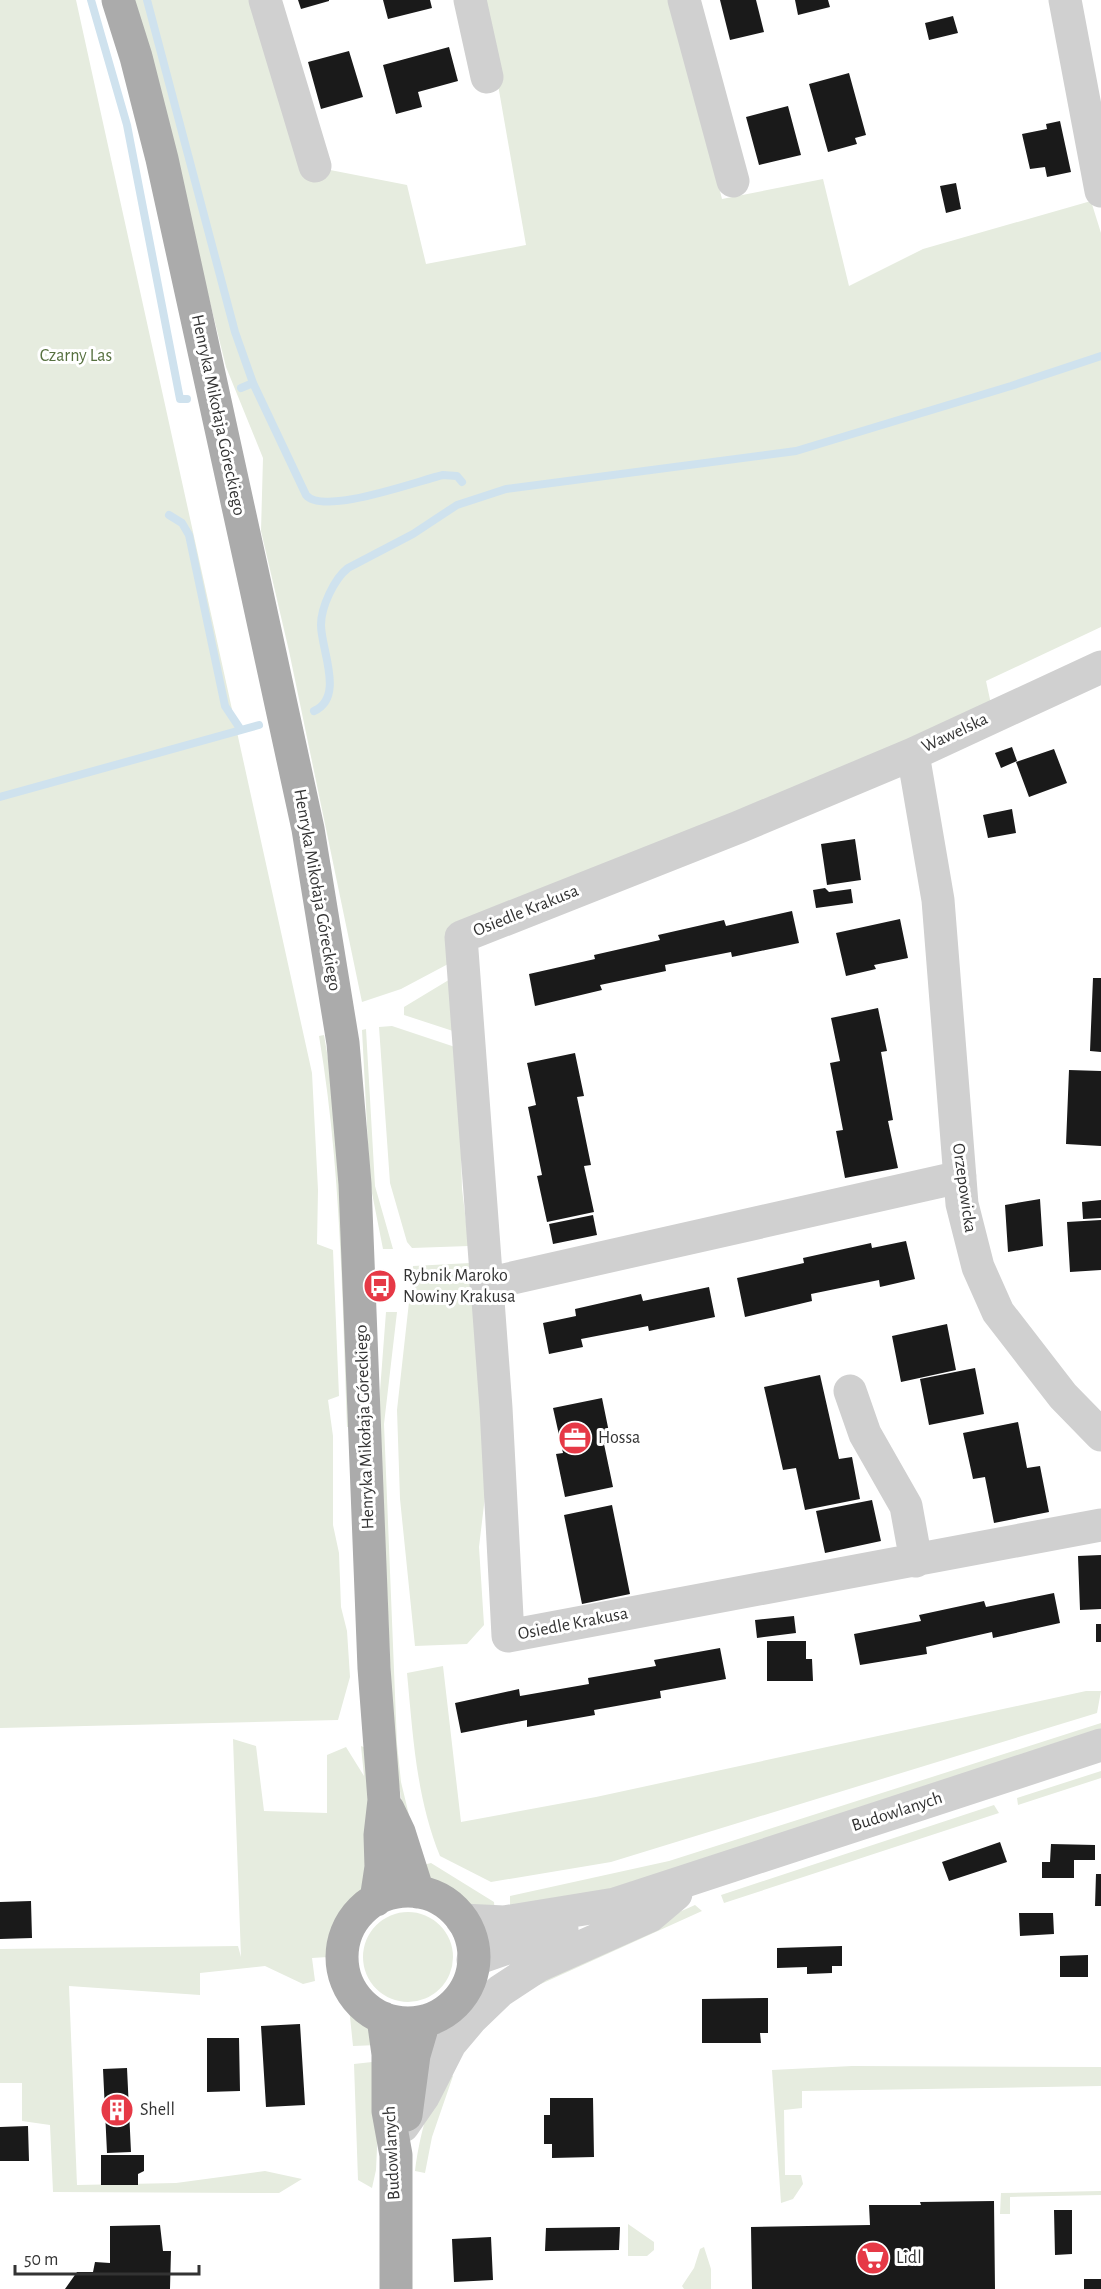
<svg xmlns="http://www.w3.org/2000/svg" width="1101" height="2289" viewBox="0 0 1101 2289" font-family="'Alegreya Sans',sans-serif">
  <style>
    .green { fill: #e6ecdf }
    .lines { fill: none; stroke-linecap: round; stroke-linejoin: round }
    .stream { stroke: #cfe2ee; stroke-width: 8 }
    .building { fill: #1a1a1a }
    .minor { stroke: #d0d0d0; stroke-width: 33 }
    .major { stroke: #ababab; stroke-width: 33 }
    .labels { text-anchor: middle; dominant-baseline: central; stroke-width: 6; stroke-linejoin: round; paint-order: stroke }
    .park-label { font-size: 18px; fill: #56703f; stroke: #fff }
    .street-label { font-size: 18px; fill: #333; stroke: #fff }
    .poi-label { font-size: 18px; fill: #333; stroke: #fff; text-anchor: start }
  </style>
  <rect width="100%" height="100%" fill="#fff"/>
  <path class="green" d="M0,0H76L312,1073L318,1190L317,1244L333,1250L339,1396L328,1400L333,1436V1525L339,1553L341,1607L347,1631L350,1677L338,1720L0,1728Z
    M129,0H258L325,169L407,185L426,264L526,245L497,79L479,0H672L722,199L823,179L849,286L923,249L1091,201L1101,233V627L986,681L991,704L666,845L456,924L446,932L450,963L401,989L362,1002L289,651L261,531L263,458L226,367L164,116Z
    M452,978L456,1032L404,1015V1007Z
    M392,1026L458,1048L462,1189L469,1246L412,1248L407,1242L390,1183L379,1027Z
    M366,1029L375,1186L393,1249H383L370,1183L362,1030Z
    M324,1035L335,1100L353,1427H347C342,1296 341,1166 319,1036Z
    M470,1263L488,1471L479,1547L484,1625L467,1644L415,1646L400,1499L397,1410L413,1266Z
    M386,1312H397L384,1424L397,1744L401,1782L416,1844L402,1803L394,1756L379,1404Z
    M443,1666L461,1822L596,1797L1086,1691H1101L1097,1713L611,1862L491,1882L440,1856C416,1797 413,1735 407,1673Z
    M1101,1723V1732L601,1895L510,1915V1896L669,1861Z
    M233,1739L256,1746L264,1811L327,1813V1755L346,1747L364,1776L361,1746L366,1748L371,1800L363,1894L340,1926L333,1955L327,1965L328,1957L312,1958L315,1981L303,1984L265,1966L200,1973V1995L69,1986L77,2185L176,2183L265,2171L302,2179L279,2193L53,2192L50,2125L22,2121V2083H0V1949L238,1946L241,1957Z
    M1101,1771V1778L1018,1805L1017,1798Z
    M994,1805L999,1813L724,1903L721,1895Z
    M431,1863L494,1902L495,1914C463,1906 438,1894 419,1866Z
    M695,1905L702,1911L532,1988L554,1968Z
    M363 1957a45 45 0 1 1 90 0a45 45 0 1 1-90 0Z
    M349,2007H353L371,2027L378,2045L353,2046Z
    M381,2061L376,2170L372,2188L358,2180L354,2064Z
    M852,2066L1101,2067V2086L802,2091V2108L784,2110L785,2175H801L803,2184L793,2199L781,2203L772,2070Z
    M444,2069L453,2076L432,2137L425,2173L415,2171C420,2132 429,2104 444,2069Z
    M1101,2191V2195L1010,2197V2214H1000L1001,2193Z
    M628,2224L654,2242V2250L647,2256H628Z
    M704,2247L711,2269V2289H684L682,2286L694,2268L700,2249Z"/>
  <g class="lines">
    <path class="stream" d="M91,0L127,125L180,399H187
      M147,0L235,332L253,383L306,495C323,516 417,481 443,475L457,476L462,482
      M241,388L253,383
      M169,515L182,523L189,535L225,706L241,730
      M314,711C345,697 321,650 321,625C321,607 334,579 348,568L413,534L457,505L506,489L796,451L1011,386L1101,356
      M0,797L259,725"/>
  </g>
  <path class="building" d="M298,0H329V1L301,9Z
    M383,0H430L432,8L388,19Z
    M720,0H756L764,32L730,40Z
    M795,0H828L830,7L798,15Z
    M953,16L958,33L929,40L925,23Z
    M449,47L458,81L418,92L422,107L396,114L383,65Z
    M349,51L363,97L321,109L308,62Z
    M849,73L866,135L855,138L857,144L828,152L809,84Z
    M788,106L801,155L759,165L746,117Z
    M1060,121L1071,172L1047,177L1045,167L1030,169L1022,134L1047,129L1046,124Z
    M956,183L961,209L946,213L940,186Z
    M1012,747L1017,761L1001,768L995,753Z
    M1054,749L1067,783L1029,797L1016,762Z
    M1012,809L1016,833L988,838L983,815Z
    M855,839L861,880L827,885L821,844Z
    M825,888L829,892L851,889L853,903L816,908L813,890Z
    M792,911L799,943L732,957L731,952L665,965L666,971L600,985L602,990L535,1006L529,974L595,959L594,955L660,940L658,935L724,920L726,926Z
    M900,919L908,958L874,965L876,969L846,976L836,933Z
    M1093,978H1101V1052L1090,1051Z
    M878,1008L887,1051L881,1052L893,1120L888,1121L898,1168L845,1178L836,1131L843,1130L830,1063L840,1061L831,1018Z
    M575,1053L584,1096L577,1097L591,1165L584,1166L594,1212L547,1222L537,1176L542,1175L528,1107L536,1105L527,1063Z
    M1069,1070L1101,1071V1146L1066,1144Z
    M1040,1199L1043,1246L1008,1252L1005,1205Z
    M1101,1200V1218L1083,1219L1082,1202Z
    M593,1215L597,1235L553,1244L549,1224Z
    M1101,1220V1270L1070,1272L1067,1222Z
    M906,1241L915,1279L880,1287L879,1280L811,1294L812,1301L745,1317L737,1278L804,1263L803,1258L871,1243L872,1248Z
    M709,1287L715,1317L649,1331L648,1326L581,1339L583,1347L549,1354L543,1323L576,1316L575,1309L641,1294L643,1301Z
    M947,1324L956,1370L901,1382L892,1336Z
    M975,1368L984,1414L929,1425L920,1379Z
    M820,1375L839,1459L852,1457L860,1499L805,1510L796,1468L783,1470L764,1387Z
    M602,1398L611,1442L604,1444L613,1487L565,1497L556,1454L563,1453L553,1408Z
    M1018,1422L1027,1468L1040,1466L1049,1512L994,1523L985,1477L973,1479L963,1433Z
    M872,1500L881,1541L825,1553L816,1511Z
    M612,1505L630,1594L582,1604L564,1515Z
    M1101,1555V1609L1080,1610L1078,1556Z
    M1054,1593L1060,1623L993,1638L992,1632L926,1647L927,1654L860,1665L854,1634L921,1621L919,1615L984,1601L986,1607Z
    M794,1616L796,1633L757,1638L755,1620Z
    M1096,1624H1101V1642H1096Z
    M767,1641H806V1659H812L813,1681H767Z
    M720,1648L726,1679L660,1691L661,1698L594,1710L595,1715L527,1727V1720L461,1733L455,1703L519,1689L520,1696L589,1684L588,1678L656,1666L654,1660Z
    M1000,1842L1007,1862L949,1881L942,1862Z
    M1051,1844L1095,1845V1860H1074V1878H1042V1862H1050Z
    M1096,1874H1101V1906H1095Z
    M31,1901L32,1938L0,1939V1902Z
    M1019,1913H1053L1054,1934L1020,1936Z
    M842,1946V1966H832V1973L807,1974V1967L777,1968V1948Z
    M1088,1955V1977H1060V1956Z
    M768,1998V2033H760L761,2043H702V1999Z
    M300,2024L305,2105L266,2107L261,2026Z
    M207,2038H239L240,2091L207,2092Z
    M127,2068L131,2152L107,2153L103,2069Z
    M550,2098H593L594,2157L552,2158V2144H544V2115H550Z
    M28,2126L29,2161H0V2127Z
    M101,2155H144V2171L138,2174V2185H101Z
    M994,2201L995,2289H752L751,2227L870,2225L869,2205H921L920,2202Z
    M1054,2210H1072V2254L1055,2255Z
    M160,2225L163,2251H171L170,2289H65L77,2272H93L95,2262L110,2263V2226Z
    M620,2227L619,2250L545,2251L546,2228Z
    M491,2237L493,2280L454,2282L452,2239Z
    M1084,2279H1101V2289H1084Z"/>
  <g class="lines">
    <path class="minor" d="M265,0L315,166
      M470,0L487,77
      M684,0L733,181
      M1065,0L1101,191
      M1101,667L913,754L938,900L962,1204L978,1267L998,1312L1063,1396L1101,1435
      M913,754L739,827L461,937L496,1408L508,1636L1101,1525
      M486,1284L960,1177
      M850,1391L865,1434L906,1506L916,1561
      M462,1920L504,1922L615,1904L1101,1745
      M473,1960L562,1929
      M403,2126L423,2097L450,2044L471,2019L500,1991L538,1966L650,1916L676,1894"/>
    <path class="major" d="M118,0L136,57L162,159L255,584L308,829L343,1043L355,1184L374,1668L384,1800L380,1835L381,1867L376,1900
      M388,1809L399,1832L418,1892
      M342 1957a66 66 0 1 1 132 0a66 66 0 1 1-132 0Z
      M383,2018L388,2054V2111L396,2155V2289
      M406,2115L414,2055L424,2021"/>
  </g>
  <defs>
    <g id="bus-disc" transform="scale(1.725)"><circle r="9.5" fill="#e63946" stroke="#fff"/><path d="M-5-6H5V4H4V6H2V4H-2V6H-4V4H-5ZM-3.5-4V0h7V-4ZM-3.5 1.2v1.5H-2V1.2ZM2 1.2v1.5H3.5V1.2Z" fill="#fff"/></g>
    <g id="office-disc" transform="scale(1.725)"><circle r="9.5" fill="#e63946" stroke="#fff"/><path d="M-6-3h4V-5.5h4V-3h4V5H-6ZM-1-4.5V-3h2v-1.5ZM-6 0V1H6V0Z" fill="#fff"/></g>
    <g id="building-disc" transform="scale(1.725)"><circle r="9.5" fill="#e63946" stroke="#fff"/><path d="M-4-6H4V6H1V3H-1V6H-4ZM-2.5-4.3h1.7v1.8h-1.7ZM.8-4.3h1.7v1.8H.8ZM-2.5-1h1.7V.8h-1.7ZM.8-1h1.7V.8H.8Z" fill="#fff"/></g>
    <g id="supermarket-disc" transform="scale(1.725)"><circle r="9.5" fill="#e63946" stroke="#fff"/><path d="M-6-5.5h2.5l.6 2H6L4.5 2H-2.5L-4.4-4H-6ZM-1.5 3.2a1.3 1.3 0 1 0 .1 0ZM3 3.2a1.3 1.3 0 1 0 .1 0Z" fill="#fff"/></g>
  </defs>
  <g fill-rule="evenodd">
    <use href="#bus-disc" x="380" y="1286"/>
    <use href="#office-disc" x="575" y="1438"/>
    <use href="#building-disc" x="117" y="2110"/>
    <use href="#supermarket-disc" x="873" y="2258"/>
  </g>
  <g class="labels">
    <g class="park-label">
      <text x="76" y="356">Czarny Las</text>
    </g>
    <g class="street-label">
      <text transform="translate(218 415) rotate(78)">Henryka Mikołaja Góreckiego</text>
      <text transform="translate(955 733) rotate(-25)">Wawelska</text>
      <text transform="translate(317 890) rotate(80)">Henryka Mikołaja Góreckiego</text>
      <text transform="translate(526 911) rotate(-22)">Osiedle Krakusa</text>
      <text transform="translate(964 1188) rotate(82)">Orzepowicka</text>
      <text transform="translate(365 1427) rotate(-92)">Henryka Mikołaja Góreckiego</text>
      <text transform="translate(573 1624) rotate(-11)">Osiedle Krakusa</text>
      <text transform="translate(897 1812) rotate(-18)">Budowlanych</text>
      <text transform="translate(392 2153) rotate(-93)">Budowlanych</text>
    </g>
    <g class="poi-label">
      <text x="403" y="1276">Rybnik Maroko<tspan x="403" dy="21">Nowiny Krakusa</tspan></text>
      <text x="598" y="1438">Hossa</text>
      <text x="140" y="2110">Shell</text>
      <text x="896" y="2258">Lidl</text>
    </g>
  </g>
  <path d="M15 2265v9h184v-9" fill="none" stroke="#333333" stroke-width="3"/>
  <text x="24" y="2265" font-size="18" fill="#333333" stroke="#ffffff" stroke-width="4.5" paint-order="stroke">50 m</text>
</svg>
